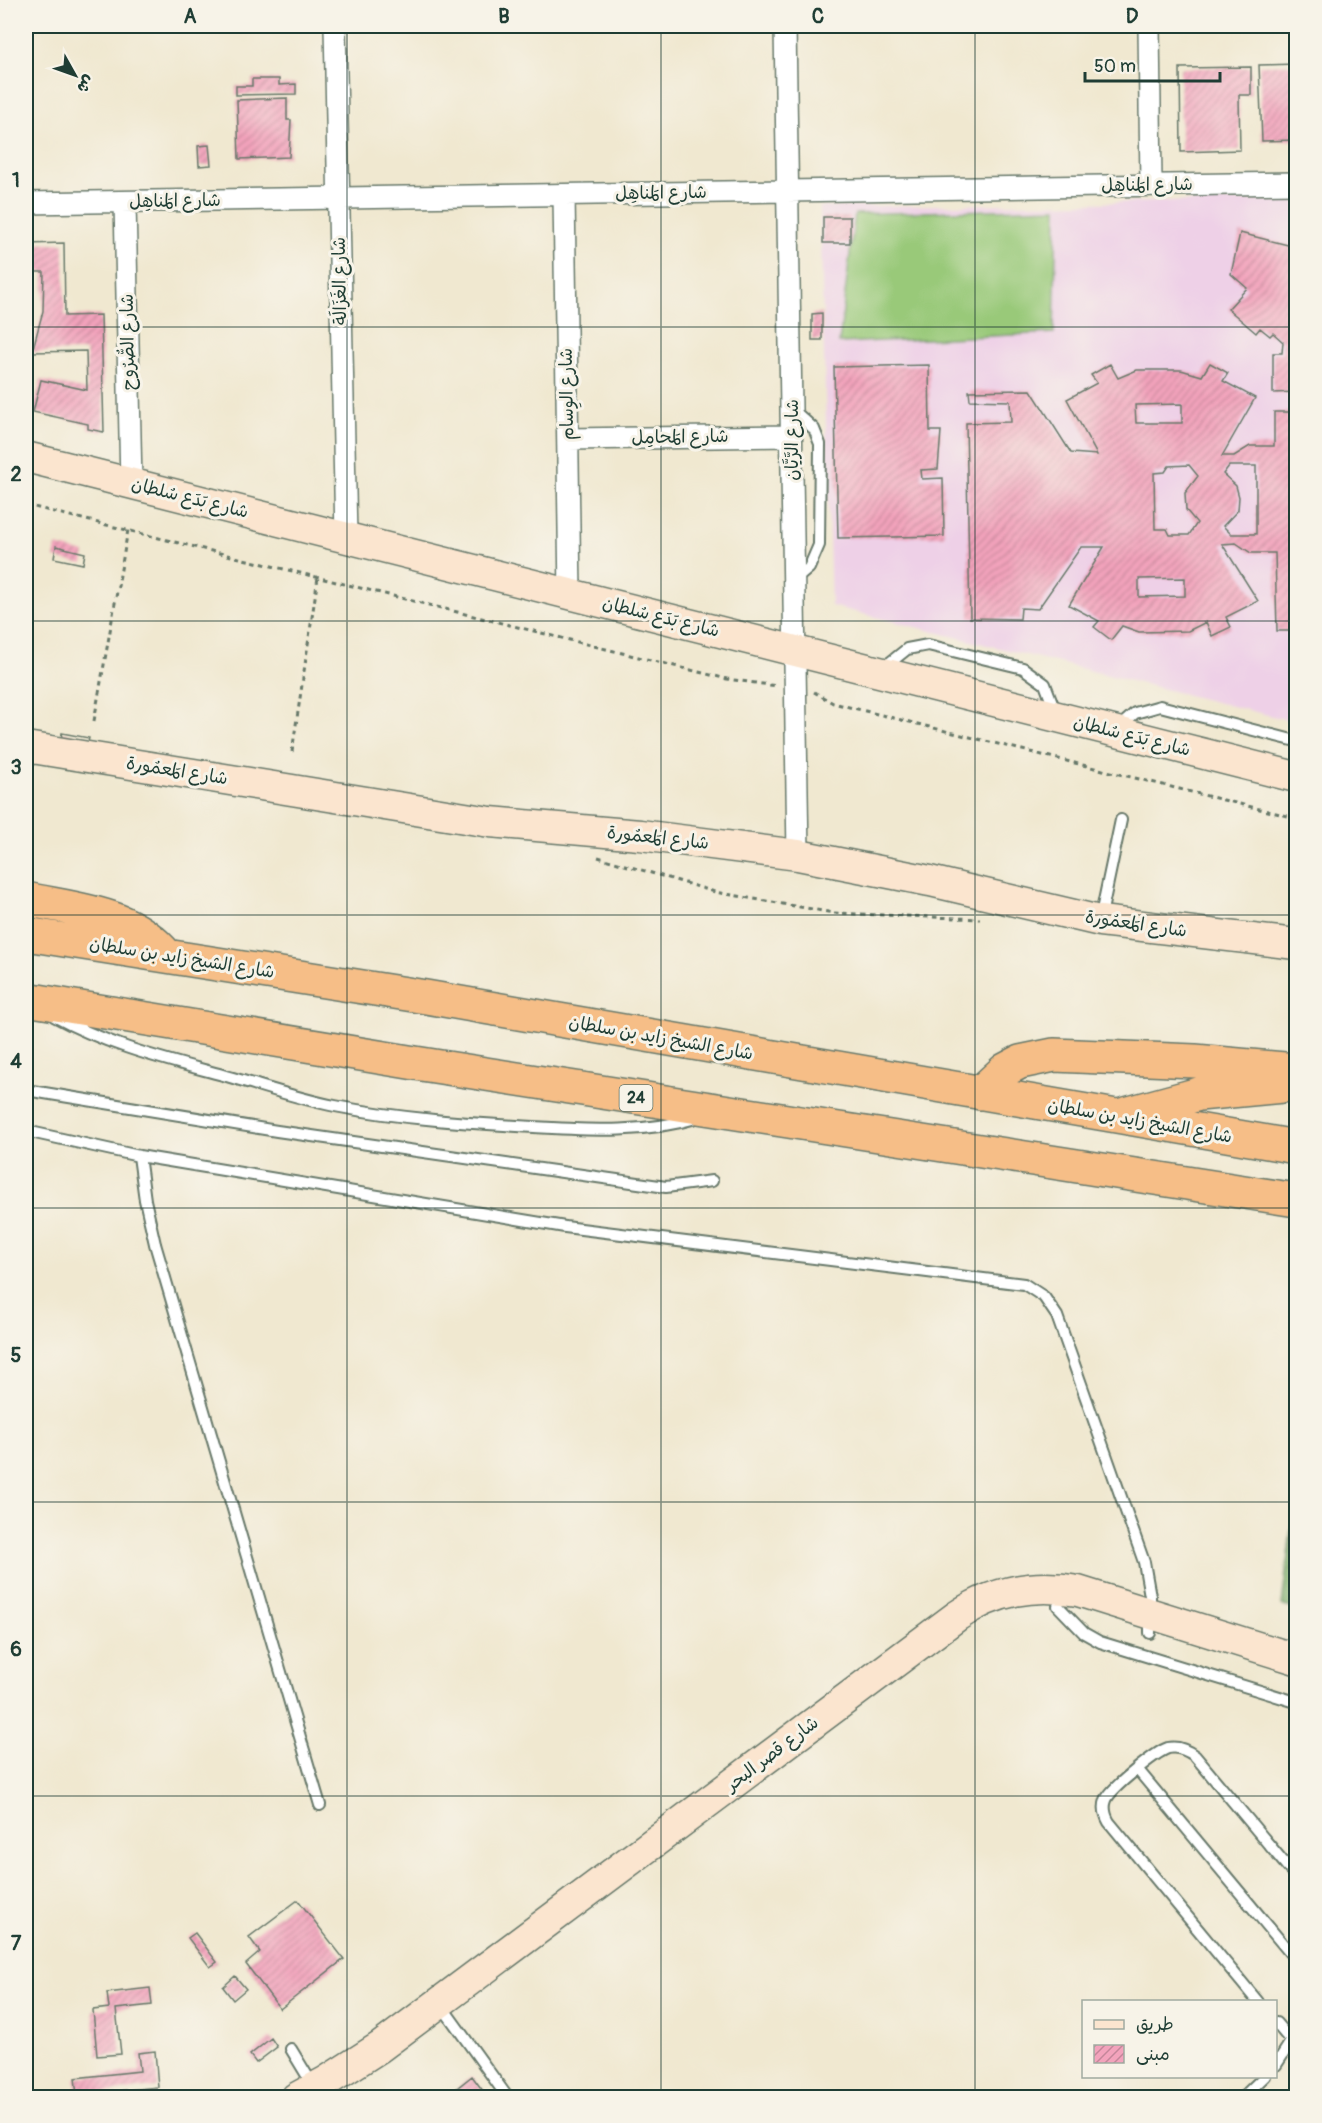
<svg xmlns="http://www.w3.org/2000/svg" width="1322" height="2123" viewBox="0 0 1322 2123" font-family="Pangolin,'Playpen Sans Arabic',sans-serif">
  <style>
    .built { fill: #eed0e7 }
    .forest { fill: url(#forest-firs); stroke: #4c754e; stroke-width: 1.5 }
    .garden { fill: #99c979; stroke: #5c8356; stroke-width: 1.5 }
    .building { fill: url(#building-hatch); fill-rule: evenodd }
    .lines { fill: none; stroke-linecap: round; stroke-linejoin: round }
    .lane-casing { stroke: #68796b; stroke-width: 14 }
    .street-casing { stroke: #68796b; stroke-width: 24 }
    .secondary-casing { stroke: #68796b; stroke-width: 33 }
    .highway-casing { stroke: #68796b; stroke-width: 36 }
    .path { stroke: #68796b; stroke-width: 3; stroke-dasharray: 4.5 4.5; stroke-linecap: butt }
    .lane { stroke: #fff; stroke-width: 10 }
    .street { stroke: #fff; stroke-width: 21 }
    .secondary { stroke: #fbe5cf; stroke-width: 30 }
    .highway { stroke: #f6be87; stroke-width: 33 }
    .grid { fill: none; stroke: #1f3d34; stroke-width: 1.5; stroke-opacity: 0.55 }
    .labels { text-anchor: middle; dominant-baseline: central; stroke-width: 6; stroke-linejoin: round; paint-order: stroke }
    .shield { fill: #f7f3e8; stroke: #60746a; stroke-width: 1.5 }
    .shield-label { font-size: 16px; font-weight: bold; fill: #1f3d34 }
    .street-label { font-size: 18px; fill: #1f3d34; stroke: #f7f3e8 }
    .neatline { fill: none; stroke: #1f3d34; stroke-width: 2 }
    .grid-label { font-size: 20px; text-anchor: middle; font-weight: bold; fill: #1f3d34 }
  </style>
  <defs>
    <pattern id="forest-firs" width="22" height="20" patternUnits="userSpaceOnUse" patternTransform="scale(1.5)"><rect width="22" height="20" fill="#7aad69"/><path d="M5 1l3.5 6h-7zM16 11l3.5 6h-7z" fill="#638e57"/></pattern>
    <pattern id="building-hatch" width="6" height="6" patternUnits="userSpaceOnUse" patternTransform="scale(1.5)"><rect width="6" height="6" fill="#f3a3bc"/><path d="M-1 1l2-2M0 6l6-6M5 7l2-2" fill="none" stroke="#c4869a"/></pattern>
  </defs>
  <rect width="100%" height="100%" fill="#f7f3e8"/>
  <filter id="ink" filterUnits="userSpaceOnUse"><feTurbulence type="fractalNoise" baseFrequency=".0167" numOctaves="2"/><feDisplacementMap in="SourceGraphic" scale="12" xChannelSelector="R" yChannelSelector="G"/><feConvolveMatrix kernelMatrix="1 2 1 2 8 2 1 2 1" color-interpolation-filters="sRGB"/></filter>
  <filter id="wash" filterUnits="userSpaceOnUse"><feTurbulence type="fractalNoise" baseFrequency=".008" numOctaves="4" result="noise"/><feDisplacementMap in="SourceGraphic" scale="24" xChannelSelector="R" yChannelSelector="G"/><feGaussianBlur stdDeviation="1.35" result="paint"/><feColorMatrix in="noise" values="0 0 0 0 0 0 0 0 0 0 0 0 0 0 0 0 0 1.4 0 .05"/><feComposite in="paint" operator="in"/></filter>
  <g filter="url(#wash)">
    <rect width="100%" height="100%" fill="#f0e8d0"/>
    <path class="built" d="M1296,200V722L831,606L820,207Z"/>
    <path class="forest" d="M1296,1488V1610L1282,1605Z"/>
    <path class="garden" d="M1057,208L1054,333L839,343L855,214Z"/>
    <g id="blocks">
      <path class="building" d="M1296,64V140L1262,141L1259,65Z
        M1251,67V95H1239L1240,150L1181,152L1180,68Z
        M252,79H279V85L296,84V94L236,95V86H252Z
        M287,98V120H291L289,157L239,159L237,100Z
        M209,145L211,165L199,166L198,146Z
        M823,217H850V243H823Z
        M1240,233L1296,247V392L1273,393V353H1282L1283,342L1273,333L1270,336L1260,328L1256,333L1228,309L1247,288L1231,274Z
        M64,243L65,316L101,315L104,432L88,429V424L33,412L41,380L87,390L86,351L32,352L43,311L44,272H29V262H26V244Z
        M822,313V340H812V314Z
        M1210,363L1228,373L1223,381L1255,398L1222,456H1234L1250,446H1274V412H1296V631H1277L1275,553H1251L1236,543L1222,544L1258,601L1226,617L1231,627L1212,636L1206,622L1188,631L1139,632L1122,626L1111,640L1094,627L1099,621L1069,605L1104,547H1081L1038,609L1021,608L1020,619L970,618L966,423L1011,422L1010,401L970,400L969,391L1031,390L1071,453L1097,455L1067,399L1097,383L1091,375L1110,364L1118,378L1137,370H1181L1202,376ZM1182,404V423H1136L1135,405ZM1189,465L1198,476L1185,493L1186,510L1197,523L1189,535H1170L1167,529H1155L1154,473L1165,472L1169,466ZM1229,466H1256V534H1231L1223,526L1238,510L1239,497L1236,486L1223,474ZM1185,578V596L1139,597V579Z
        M929,365L930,431H941L938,469L921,470L922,479L943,478L944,536L838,538L834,367Z
        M56,546L85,553L83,564L54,558Z
        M62,733L89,738L87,745L61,740Z
        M298,1900L344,1959L280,2009L246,1964L260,1952L249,1937Z
        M195,1933L217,1962L210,1967L188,1938Z
        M235,1976L246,1989L233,2000L223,1987Z
        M150,1988L152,2005L116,2009L121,2054L97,2056L93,2010L109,2008L107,1993Z
        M271,2038L277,2047L256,2063L250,2055Z
        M155,2051L158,2087L77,2095L75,2078L140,2071L138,2053Z
        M472,2076L486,2095L483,2098H464L457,2088Z"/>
    </g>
  </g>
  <g filter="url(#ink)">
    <use href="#blocks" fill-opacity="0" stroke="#68796b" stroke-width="1.5"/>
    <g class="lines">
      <g class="lane-casing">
        <path id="lane" d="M793,410L814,429L820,444L819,545L809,568L794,581
          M882,669L907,649L928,645L1023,668L1045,684L1056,713
          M1117,729L1135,713L1160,706L1296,741
          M1100,920L1121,820
          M54,1016C102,1042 151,1056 204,1070C248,1081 290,1097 335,1106C401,1119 467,1123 534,1127C589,1130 642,1134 696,1118
          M26,1090L277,1131L666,1187L712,1181
          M26,1131L139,1156L565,1227L1024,1284L1044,1297L1057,1316L1144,1562L1150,1596V1633
          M139,1156L145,1200L155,1244L320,1805
          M1058,1606L1084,1633L1100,1642L1296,1702
          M1138,1770L1296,1960
          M1258,2002L1109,1822C1105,1815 1103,1808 1106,1800C1111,1788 1156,1752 1168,1748C1178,1746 1187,1750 1195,1756L1296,1877
          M441,2005L508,2098
          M1276,2023L1286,2035L1296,2041
          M291,2049L314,2087
          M1276,2065L1292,2040
          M1242,2098L1265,2076"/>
      </g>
      <g class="street-casing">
        <path id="street" d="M335,26L346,537
          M785,26L798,855
          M1149,26L1151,185
          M564,195L570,594
          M125,202L131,483
          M26,203L1296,183
          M568,439L791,436"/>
      </g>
      <g class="secondary-casing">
        <path id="secondary" d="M26,457L1296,777
          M26,747L490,822L640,835L798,855L930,881L1100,921L1296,944
          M296,2098L327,2081L380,2047L957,1616C995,1590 1034,1583 1078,1591L1296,1659"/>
      </g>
      <g class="highway-casing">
        <path id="highway" d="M26,899C77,910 131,912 167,956
          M26,934L426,997L1296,1147
          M26,999L415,1063L1296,1200
          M980,1093L1005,1070L1020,1062L1054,1055L1195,1061L1296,1070
          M1122,1115L1199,1094L1283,1086"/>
      </g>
      <path class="path" d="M26,505L727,679L777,686
        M814,692L833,703L1296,818
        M94,721L128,530
        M292,752L318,577
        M598,857L715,892L834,913L980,919"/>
      <use href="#lane" class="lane"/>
      <use href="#street" class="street"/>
      <use href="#secondary" class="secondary"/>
      <use href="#highway" class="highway"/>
    </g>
  </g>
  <path class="grid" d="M347,26V2098M661,26V2098M975,26V2098M26,327H1296M26,621H1296M26,915H1296M26,1208H1296M26,1502H1296M26,1796H1296"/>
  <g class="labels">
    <rect class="shield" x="619.5" y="1085" width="33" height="26" rx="4.5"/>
    <g class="shield-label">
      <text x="636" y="1098">24</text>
    </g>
    <g class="street-label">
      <text transform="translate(1147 185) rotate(-1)">شارع المَناهِل</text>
      <text transform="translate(661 193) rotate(-1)">شارع المَناهِل</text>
      <text transform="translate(175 201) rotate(-1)">شارع المَناهِل</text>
      <text transform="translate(340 281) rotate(-91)">شارع الغَزَالَة</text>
      <text transform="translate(128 342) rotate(-91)">شارع الصُّرُوح</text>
      <text transform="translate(567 394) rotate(-91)">شارع الوِسام</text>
      <text transform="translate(680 437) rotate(-1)">شارع المَحامِل</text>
      <text transform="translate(792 440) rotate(-90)">شارع الرَّيَّان</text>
      <text transform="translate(190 498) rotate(14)">شارع بَدَع سُلطان</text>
      <text transform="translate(661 617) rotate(14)">شارع بَدَع سُلطان</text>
      <text transform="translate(1132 736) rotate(14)">شارع بَدَع سُلطان</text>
      <text transform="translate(177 771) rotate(9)">شارع المَعمُورة</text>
      <text transform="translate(658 838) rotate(6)">شارع المَعمُورة</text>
      <text transform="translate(1136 924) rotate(8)">شارع المَعمُورة</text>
      <text transform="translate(182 958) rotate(9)">شارع الشيخ زايد بن سلطان</text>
      <text transform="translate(661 1038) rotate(10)">شارع الشيخ زايد بن سلطان</text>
      <text transform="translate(1140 1121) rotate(10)">شارع الشيخ زايد بن سلطان</text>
      <text transform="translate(772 1754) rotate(-37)">شارع قصر البحر</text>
    </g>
  </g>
  <rect width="1322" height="2123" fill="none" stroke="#f7f3e8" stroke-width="66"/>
  <rect x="1082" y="2000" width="195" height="78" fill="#f7f3e8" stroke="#a1aaa0" stroke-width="1.5"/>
  <rect x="1094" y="2020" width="30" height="9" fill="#fbe5cf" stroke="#a1aaa0" stroke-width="1.5"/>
  <text x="1136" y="2030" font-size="18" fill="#1f3d34">طريق</text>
  <rect x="1094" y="2045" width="30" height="18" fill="url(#building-hatch)" stroke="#a1aaa0" stroke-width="1.5"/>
  <text x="1136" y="2060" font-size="18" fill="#1f3d34">مبنى</text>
  <g transform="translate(75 75) rotate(130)" stroke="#f7f3e8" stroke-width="4.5" paint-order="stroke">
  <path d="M0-4.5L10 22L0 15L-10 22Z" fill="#1f3d34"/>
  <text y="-9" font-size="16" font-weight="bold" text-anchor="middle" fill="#1f3d34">ش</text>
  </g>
  <path d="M1085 72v9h135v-9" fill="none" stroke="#1f3d34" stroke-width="3"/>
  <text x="1094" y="72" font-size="18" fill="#1f3d34" stroke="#f7f3e8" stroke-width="4.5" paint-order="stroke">50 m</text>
  <rect x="33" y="33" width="1256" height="2057" class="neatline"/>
  <g class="grid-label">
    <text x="190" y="23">A</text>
    <text x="504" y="23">B</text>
    <text x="818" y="23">C</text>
    <text x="1132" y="23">D</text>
    <text x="16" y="187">1</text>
    <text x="16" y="481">2</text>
    <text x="16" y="774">3</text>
    <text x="16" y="1068">4</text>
    <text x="16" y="1362">5</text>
    <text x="16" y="1656">6</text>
    <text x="16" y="1950">7</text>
  </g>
</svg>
